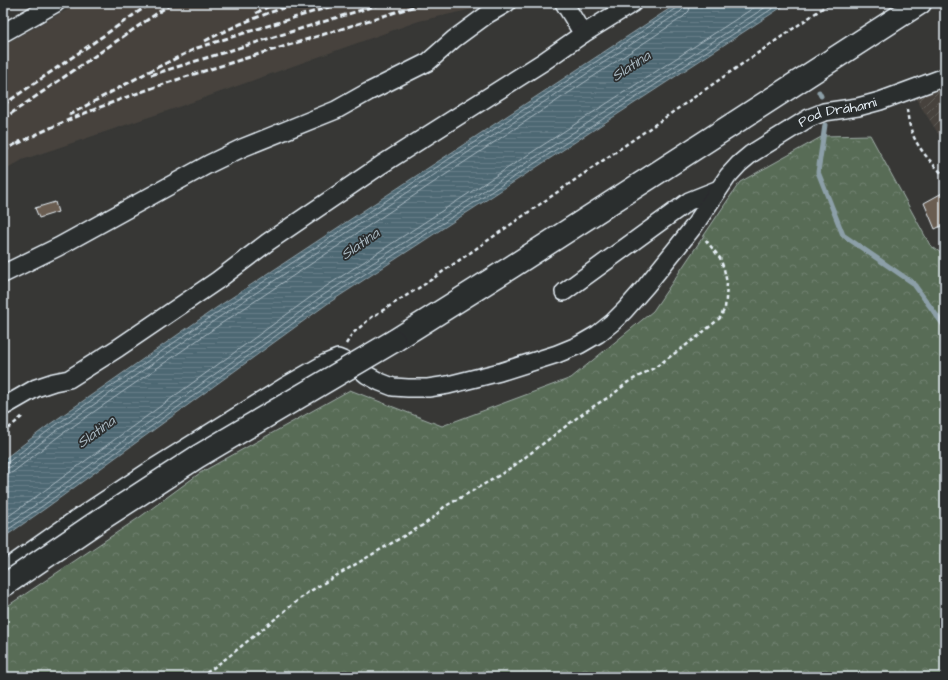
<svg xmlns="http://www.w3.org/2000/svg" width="948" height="680" viewBox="0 0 948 680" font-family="'Architects Daughter',sans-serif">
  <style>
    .built { fill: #46423d }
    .industrial { fill: url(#industrial-furrows) }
    .forest { fill: url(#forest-crowns); stroke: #a0aea8 }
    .water { fill: url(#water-rules); stroke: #8c9fa8 }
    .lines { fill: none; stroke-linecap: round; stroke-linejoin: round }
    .shore { stroke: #aabac3; stroke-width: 1 }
    .stream { stroke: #8c9fa8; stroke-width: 5 }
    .building { fill: #6a5d51; stroke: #e8f1f8 }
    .minor-casing { stroke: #e8f1f8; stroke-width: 20 }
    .major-casing { stroke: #e8f1f8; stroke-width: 25 }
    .path { stroke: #e8f1f8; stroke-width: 2.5; stroke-dasharray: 4 3; stroke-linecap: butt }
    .minor { stroke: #2a2d2e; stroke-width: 17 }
    .major { stroke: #2a2d2e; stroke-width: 22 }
    .rail { stroke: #e8f1f8; stroke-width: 3; stroke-dasharray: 6 3; stroke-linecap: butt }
    .major-bridge-casing { stroke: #e8f1f8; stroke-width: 25; stroke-linecap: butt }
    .major-bridge { stroke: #2a2d2e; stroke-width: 22 }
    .labels { text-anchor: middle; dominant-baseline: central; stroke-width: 3.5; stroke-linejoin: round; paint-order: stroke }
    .street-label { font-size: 14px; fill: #e8f1f8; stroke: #2a2d2e }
    .water-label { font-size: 15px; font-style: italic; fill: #aabac3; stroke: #2a2d2e }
  </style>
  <defs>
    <pattern id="industrial-furrows" width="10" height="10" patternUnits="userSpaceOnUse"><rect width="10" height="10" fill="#46423d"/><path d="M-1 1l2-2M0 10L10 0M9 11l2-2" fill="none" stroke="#615e5a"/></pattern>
    <pattern id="forest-crowns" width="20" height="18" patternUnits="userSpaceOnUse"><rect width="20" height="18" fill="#586c57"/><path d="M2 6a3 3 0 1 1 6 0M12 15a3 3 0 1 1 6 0" fill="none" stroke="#708170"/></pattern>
    <pattern id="water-rules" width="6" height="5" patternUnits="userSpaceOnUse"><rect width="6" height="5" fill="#4e6873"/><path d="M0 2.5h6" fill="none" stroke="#687e88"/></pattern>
  </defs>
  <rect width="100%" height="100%" fill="#373735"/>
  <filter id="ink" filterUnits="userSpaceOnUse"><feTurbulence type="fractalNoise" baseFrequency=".025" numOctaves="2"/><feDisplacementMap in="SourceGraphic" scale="8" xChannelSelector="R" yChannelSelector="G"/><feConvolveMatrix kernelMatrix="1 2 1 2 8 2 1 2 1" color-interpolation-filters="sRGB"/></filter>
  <g filter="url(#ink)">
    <path class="built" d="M79,3H500L419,21L173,109L22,160L3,172V45Z"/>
    <path class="industrial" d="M945,81V144L914,96Z"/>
    <path class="forest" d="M870,135L930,245L945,256V677H3V609L140,517L200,473L350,390L442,426L571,378L653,311L740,182L823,136Z"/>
    <path class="water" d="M678,3H788L327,304L46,508L3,538V460L50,424L216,308Z"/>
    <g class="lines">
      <path class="shore" d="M3,463H7L53,427L218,312L677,8L679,6L680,3
        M3,468L10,467L56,431L221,316L680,12L684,8L685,3
        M3,474H9L13,472L59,436L225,321L683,17L689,11L691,3
        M3,520L37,496L319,291L761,3
        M3,527L41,501L322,296L772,3
        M3,533L44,505L325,300L781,3"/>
      <path class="stream" d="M819,92L821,96
        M825,125L818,172L843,235L913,283L945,327"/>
    </g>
    <path class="building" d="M944,192L945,224L935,229L924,203Z
      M55,202L58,212L39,218L35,208Z"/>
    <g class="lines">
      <g class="minor-casing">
        <g id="minor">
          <path d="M564,3L583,34"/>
          <path d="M3,33L56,3"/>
          <path d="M3,274L58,247L209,164L242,148L336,110L368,92L428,62L454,39L488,14L507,3"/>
          <path d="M564,292L689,201L719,189"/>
          <path d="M3,407L36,388L54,382L69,379L118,348L218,280L268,242L381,165L543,62L583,34L633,3"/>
          <path id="s1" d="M3,571L75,520L152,469L284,387L326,363L338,358L355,365L367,375L380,382L393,387L408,388H428L448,385L500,372L557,354L579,345L598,334L613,322L625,310L646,286L679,245L694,226L728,176L739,164L751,154L809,118L824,112L858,107L880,101L945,77"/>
        </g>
      </g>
      <g class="major-casing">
        <path id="major" d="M394,341L513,266L920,3"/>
      </g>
      <path class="path" d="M907,109C910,142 924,154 945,177
        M346,344L352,334L372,317L425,284L830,3
        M3,433L24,415
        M201,677L228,657L307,593L378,551L423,525L434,517L444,507L495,478L515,465L578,417L597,404L611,396L628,382L654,368L671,356L696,338L720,318L725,308L726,299L727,283L724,269L720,258L705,239"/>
      <use href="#minor" class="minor"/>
      <use href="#major" class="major"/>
      <path class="rail" d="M256,13L275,3
        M205,41C235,25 266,13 299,3
        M151,75L180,66L384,3
        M3,105L151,3
        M69,115L150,71L197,48L225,39L342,3
        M3,119L172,3
        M17,144C88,108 164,83 240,60C302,41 364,22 425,3
        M3,151L21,141"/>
      <g class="major-bridge-casing">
        <path id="major-bridge" d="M3,586L100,520L197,457L394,341"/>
      </g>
      <use href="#major-bridge" class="major-bridge"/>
    </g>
  </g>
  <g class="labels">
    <g class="street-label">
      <text stroke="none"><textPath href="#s1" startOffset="1009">Pod Dráhami</textPath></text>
    </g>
    <g class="water-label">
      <text transform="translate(631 66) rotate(-33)">Slatina</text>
      <text transform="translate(360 244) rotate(-35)">Slatina</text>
      <text transform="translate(96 432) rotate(-36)">Slatina</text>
    </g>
  </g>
  <rect width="948" height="680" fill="none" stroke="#2a2d2e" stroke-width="16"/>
  <rect x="8" y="8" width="932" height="664" fill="none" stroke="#e8f1f8" stroke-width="1.5" filter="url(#ink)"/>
</svg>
